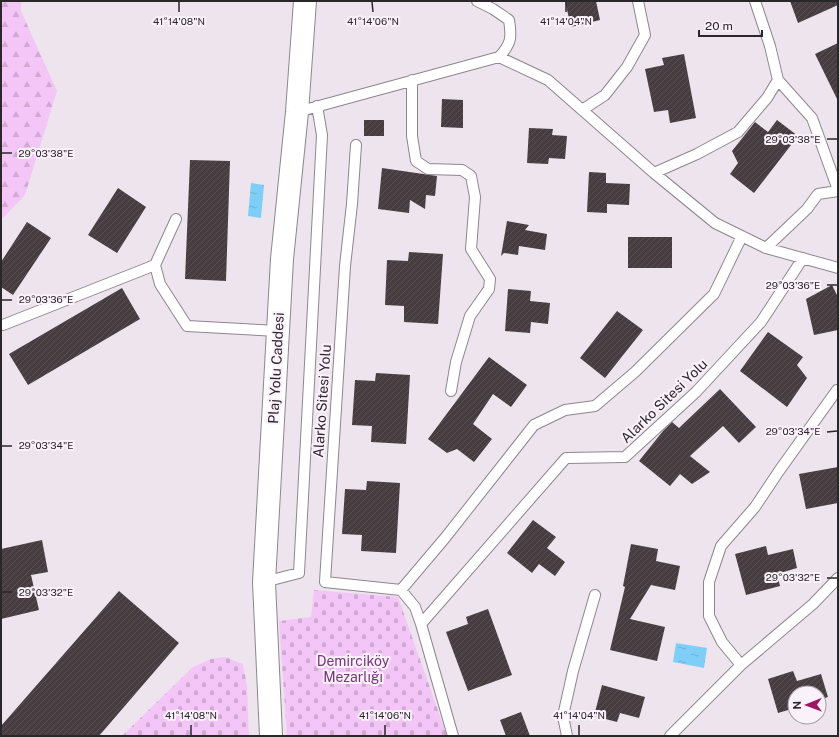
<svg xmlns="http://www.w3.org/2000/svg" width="839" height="737" viewBox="0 0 839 737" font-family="'Public Sans',sans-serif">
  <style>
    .forest { fill: url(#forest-firs) }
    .cemetery { fill: url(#cemetery-stones) }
    .water { fill: url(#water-ripples) }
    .building { fill: url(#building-hatch) }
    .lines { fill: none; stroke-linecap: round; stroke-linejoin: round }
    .lane-casing { stroke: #8e868f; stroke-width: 12 }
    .secondary-casing { stroke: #8e868f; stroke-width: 24 }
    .lane { stroke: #fff; stroke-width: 10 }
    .secondary { stroke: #fff; stroke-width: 22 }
    .ticks { fill: none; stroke: #2a272a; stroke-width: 1.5 }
    .labels { text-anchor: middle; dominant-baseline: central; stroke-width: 4; stroke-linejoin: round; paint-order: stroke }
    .street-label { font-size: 14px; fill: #2a272a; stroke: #fbf1fb }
    .park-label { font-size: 14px; fill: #75367b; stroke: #fbf1fb }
    .ticks-label { font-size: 10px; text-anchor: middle; fill: #2a272a; stroke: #fbf1fb; stroke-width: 4; stroke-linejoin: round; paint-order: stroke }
  </style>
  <defs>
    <pattern id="forest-firs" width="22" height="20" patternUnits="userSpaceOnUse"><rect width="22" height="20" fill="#f4c6f7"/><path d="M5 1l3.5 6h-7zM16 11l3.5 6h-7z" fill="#d1aad4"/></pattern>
    <pattern id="cemetery-stones" width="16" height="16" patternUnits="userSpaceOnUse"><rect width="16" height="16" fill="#f4c6f7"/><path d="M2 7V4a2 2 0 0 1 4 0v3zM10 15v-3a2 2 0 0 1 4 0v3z" fill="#d1aad4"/></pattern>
    <pattern id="water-ripples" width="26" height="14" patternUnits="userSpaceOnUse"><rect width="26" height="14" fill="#7fcef8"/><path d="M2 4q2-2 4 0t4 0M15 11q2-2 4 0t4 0" fill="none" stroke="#6eb1d5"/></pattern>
    <pattern id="building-hatch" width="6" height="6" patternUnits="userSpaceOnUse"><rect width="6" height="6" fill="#473c40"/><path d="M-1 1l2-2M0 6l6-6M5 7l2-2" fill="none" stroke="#595053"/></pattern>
  </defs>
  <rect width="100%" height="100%" fill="#ede4ee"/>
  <path class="forest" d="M1,1H21V11L57,91L25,195L1,220Z"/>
  <path class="cemetery" d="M314,590L398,597L447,736H287L279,621L311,617Z
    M225,657L243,664L247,686L249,736H122L193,667L211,659Z"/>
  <path class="water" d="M251,183L264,185L261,218L248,216Z
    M676,643L707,648L704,668L673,662Z"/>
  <path class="building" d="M565,1H596L600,20L571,27Z
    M790,1H838V5L798,23Z
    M838,43V101L815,54Z
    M684,54L696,118L670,123L668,110L654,112L645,69L664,65L662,58Z
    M442,99L463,100V128L441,127Z
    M364,120H384V136H364Z
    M777,120L798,136L754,193L730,174L738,163L732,151L755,122L768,132Z
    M529,128L553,129L552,135L567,136L565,159L549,158L548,164L527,163Z
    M190,160L230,161L226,281L185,279Z
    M382,168L437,176L435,196L426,195L425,209L410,200L409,213L378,209Z
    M589,172L606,173V183L630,184L629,205L607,204V213L587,212Z
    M118,188L146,207L117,253L88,235Z
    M507,221L529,225L525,230L547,234L545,250L519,246L518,255L504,253L501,256Z
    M27,222L51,238L13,295L1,287V262Z
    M628,237H672V268H628Z
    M409,252L443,254L438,324L404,322V306L385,305L387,260L408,261Z
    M832,285L838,297V330L814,335L806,299Z
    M122,288L140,319L28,385L9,354Z
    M508,289L531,291L530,301L550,303L548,324L531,322L530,333L505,331Z
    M617,311L643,330L605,378L580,358Z
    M768,332L803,357L797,365L807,378L787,407L740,371Z
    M489,357L527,385L511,407L493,394L473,424L492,439L474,462L457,449L447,453L428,439Z
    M376,373L410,375L406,444L371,442L372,426L352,425L355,380L375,381Z
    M720,389L756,427L739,443L723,426L690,456L710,472L692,484L680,474L670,486L639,461L663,431L672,422L679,428Z
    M838,467V503L806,509L799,474Z
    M367,481L400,483L396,553L361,551L362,535L342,534L345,489L366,490Z
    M533,520L556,537L547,548L565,562L555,576L539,564L532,573L507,553Z
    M42,540L48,572L31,575L39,610L1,619V549Z
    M631,544L658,549L656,561L680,566L675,590L651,585L630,619L665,627L657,661L610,650L625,587L623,586Z
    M766,546L768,555L793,549L797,568L777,574L780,586L746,595L735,554Z
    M119,591L179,643L99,736H1V726Z
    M488,609L512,675L468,691L446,632L468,624L466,617Z
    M793,671L797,681L821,674L828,697L819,700V693H795V708L778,713L768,679Z
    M602,685L645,697L639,718L620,713L617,722L594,716Z
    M521,712L530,736H506L500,720Z"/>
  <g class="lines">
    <g class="lane-casing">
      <path id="lane" d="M477,1L493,9L509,20C512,38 511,44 499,57
        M412,80V136L416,161L428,169L462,170L471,176L475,197L471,249L490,279L489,289L470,316L456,362L451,391
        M778,80L812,118L838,190
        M582,110L605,95L627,67L645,35L638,1
        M297,112L499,57L548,80L654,173L715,223L766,248L838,268
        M356,145L352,204L345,266L325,582L401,590L445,538L534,425L565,410L595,406L635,372L714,294L742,236
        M654,173L697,154L738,132L767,98L778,80L770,46L755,1
        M176,219L155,265L160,284L187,326L278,331
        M766,248L807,209L818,194L838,191
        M3,325L155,265
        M264,582L299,573L322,135L317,106
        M401,590L415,607L421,624
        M741,665L722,642L709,616V582L721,546L755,507L779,471L837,390
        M453,736L421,624L566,458L625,457L696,392L761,322L803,258
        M567,736L563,716L573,671L595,595
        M670,736L741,665L813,604L838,578"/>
    </g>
    <g class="secondary-casing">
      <path id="secondary" d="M271,736L264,582L282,259L297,112L305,1"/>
    </g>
    <use href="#lane" class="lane"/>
    <use href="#secondary" class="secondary"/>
  </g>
  <path class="ticks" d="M179,2V12M372,2L373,12M566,2V12M827,139H837M2,153H12M827,285H837M2,300H12M827,432L837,431M2,446H12M827,578H837M2,592H12M191,725V735M385,725V735M579,725V735"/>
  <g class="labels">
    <g class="street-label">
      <text transform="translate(276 368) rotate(-87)">Plaj Yolu Caddesi</text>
      <text transform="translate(322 401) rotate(-86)">Alarko Sitesi Yolu</text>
      <text transform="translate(664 401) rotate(-44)">Alarko Sitesi Yolu</text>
    </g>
    <g class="park-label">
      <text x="353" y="661">Demirciköy<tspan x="353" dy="16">Mezarlığı</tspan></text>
    </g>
  </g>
  <g class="ticks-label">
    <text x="179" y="25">41°14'08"N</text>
    <text x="373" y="25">41°14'06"N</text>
    <text x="566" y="25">41°14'04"N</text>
    <text x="793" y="143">29°03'38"E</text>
    <text x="46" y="157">29°03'38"E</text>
    <text x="793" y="289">29°03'36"E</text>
    <text x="46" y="303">29°03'36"E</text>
    <text x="793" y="435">29°03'34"E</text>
    <text x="46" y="449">29°03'34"E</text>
    <text x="793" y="581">29°03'32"E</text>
    <text x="46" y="596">29°03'32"E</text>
    <text x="191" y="719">41°14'08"N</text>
    <text x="385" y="719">41°14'06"N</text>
    <text x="579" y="719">41°14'04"N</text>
  </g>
  <rect width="839" height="737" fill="none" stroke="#2a272a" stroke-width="4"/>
  <g transform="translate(807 705) rotate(269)"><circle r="19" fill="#fbf1fb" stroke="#a7a0a7"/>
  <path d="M0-3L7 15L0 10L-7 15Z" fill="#9f1561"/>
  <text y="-6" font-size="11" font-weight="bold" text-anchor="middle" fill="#2a272a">N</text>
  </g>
  <path d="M699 30v6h63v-6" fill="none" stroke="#2a272a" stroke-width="2"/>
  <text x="705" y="30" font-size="12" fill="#2a272a" stroke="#fbf1fb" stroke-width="3" paint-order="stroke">20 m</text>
</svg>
